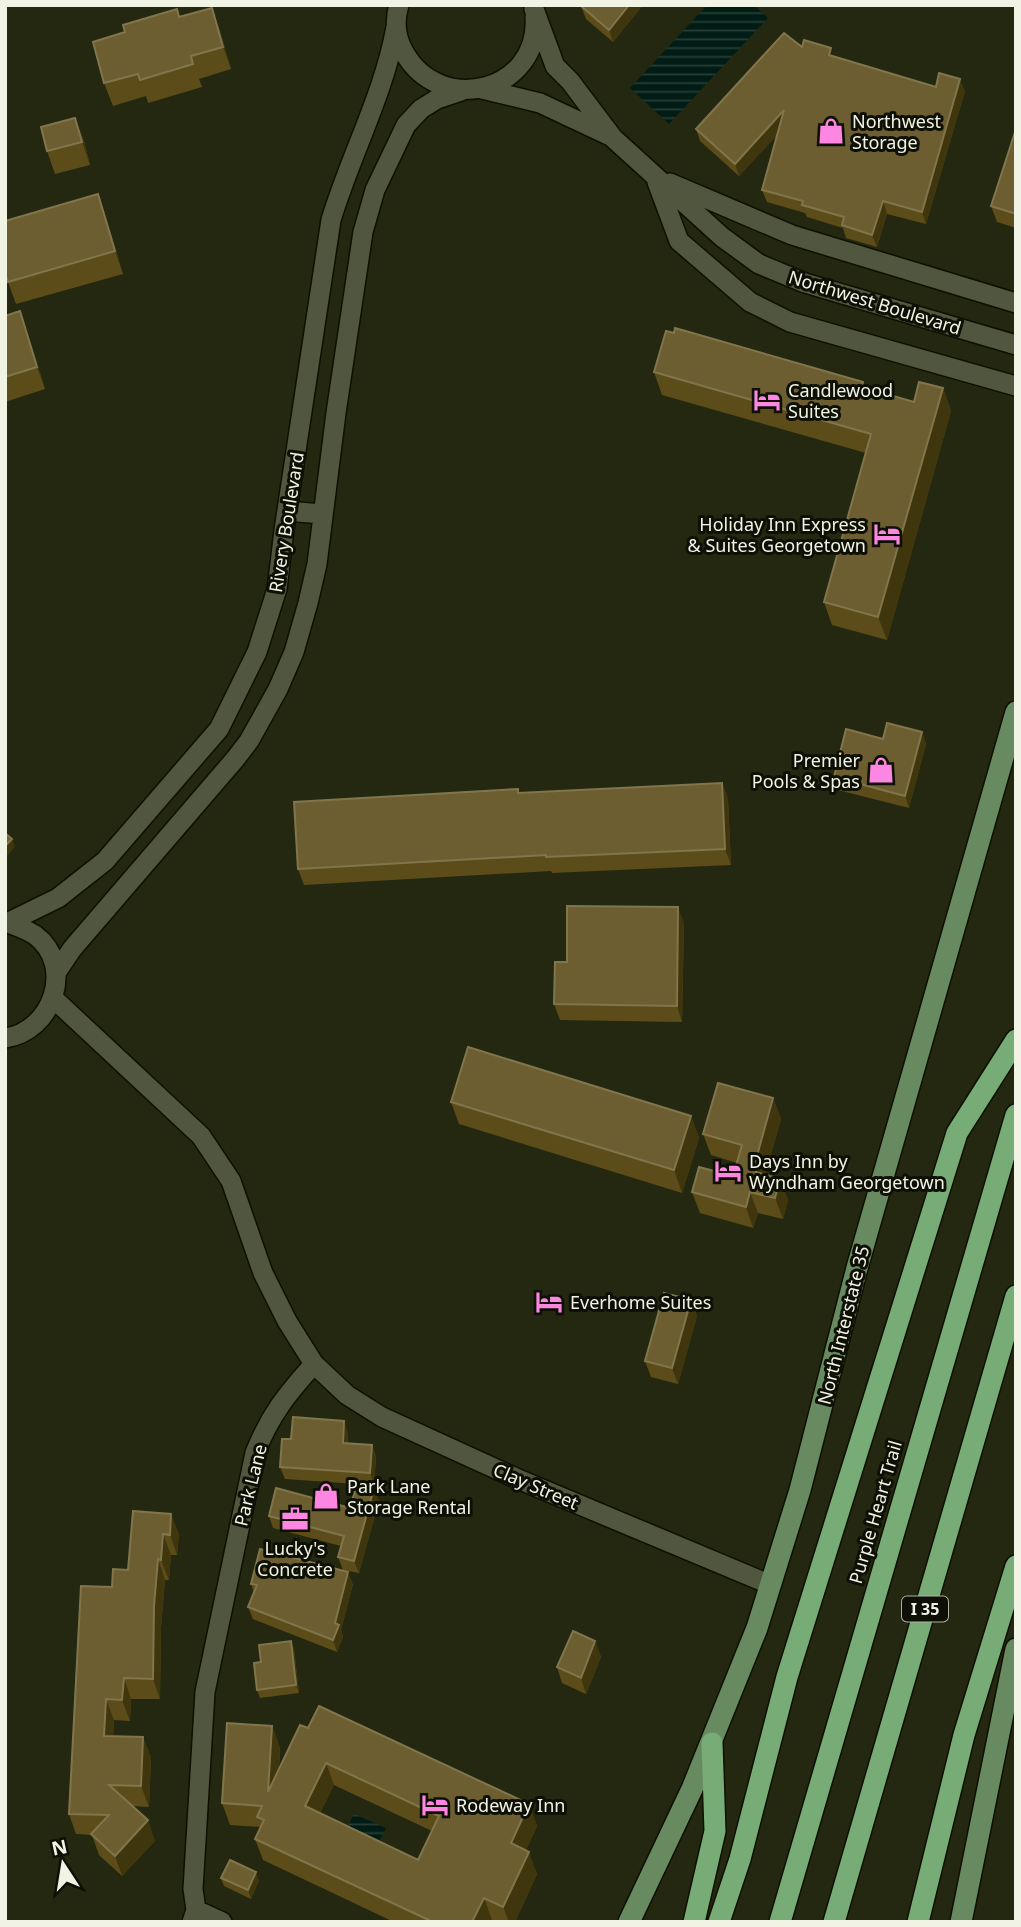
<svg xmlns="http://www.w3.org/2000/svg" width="1021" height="1927" viewBox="0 0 1021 1927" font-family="'Noto Sans',sans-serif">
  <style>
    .water { fill: url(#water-rules) }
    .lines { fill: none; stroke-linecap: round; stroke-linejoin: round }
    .minor-casing { stroke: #0e1000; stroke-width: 22 }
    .major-casing { stroke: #0e1000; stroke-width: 24 }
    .highway-casing { stroke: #0e1000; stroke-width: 24 }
    .minor { stroke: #51563e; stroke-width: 19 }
    .major { stroke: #688a60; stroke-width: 21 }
    .highway { stroke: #77ac77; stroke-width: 21 }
    .wall { fill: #5c4c1a; fill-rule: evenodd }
    .shaded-wall { fill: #3f360d }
    .building { fill: #6c5e30; stroke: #81754c; stroke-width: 2; fill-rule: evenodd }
    .labels { text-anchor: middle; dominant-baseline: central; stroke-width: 6; stroke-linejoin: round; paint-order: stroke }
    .shield { fill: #0e1006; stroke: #adb0a2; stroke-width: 2 }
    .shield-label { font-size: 16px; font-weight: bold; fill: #f1f4e5 }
    .poi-label { font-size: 18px; fill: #f1f4e5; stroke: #0e1006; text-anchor: start }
    .street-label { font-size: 18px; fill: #f1f4e5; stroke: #0e1006 }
  </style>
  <defs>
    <pattern id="water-rules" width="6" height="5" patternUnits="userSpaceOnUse" patternTransform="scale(1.75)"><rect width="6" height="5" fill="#001c14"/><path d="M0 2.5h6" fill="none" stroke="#263e36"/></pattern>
  </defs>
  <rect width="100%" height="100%" fill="#242811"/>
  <path class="water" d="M707,5H754L768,18L669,124L630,88Z
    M354,1814L386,1828L379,1842L347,1828Z"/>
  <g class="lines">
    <g class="minor-casing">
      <path id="minor" d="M399,5C394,21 396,38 404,52C440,117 540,92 535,17
        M534,9L555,66L570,81L613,138L722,237L759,264L805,283L1016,345
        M482,89L540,103L608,135
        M657,182L679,241L750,302L790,322L1016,386
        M670,183L792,235L1016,303
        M287,511L322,514
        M5,922C14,925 27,930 35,935C76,966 52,1032 5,1038
        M7,923L58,898L105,861L219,729L257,652L277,589L284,530L331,220C351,154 384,94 396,27
        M56,973L72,949L236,758L249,741L278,689L294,652L308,603L317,564L336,413L363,232L375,190L406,125L421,109L437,99L461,91
        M53,998L201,1136L231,1181L263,1273L287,1321L314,1364L347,1395L382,1417L518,1479L771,1585
        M196,1910L222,1922
        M192,1922L196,1910L193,1889L205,1692L255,1453C270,1415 287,1394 314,1364"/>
    </g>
    <g class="major-casing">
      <path id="major" d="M629,1922L692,1789L757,1628L800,1490L857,1268L1016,712
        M961,1922L1016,1649"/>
    </g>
    <g class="highway-casing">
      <path id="highway" d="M694,1922L715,1831L712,1743
        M719,1922L740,1859L787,1677L957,1133L1016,1040
        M780,1922L1016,1115
        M834,1922L1016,1296
        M918,1922L964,1735L1016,1566"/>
    </g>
    <use href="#minor" class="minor"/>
    <use href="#major" class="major"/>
    <use href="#highway" class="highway"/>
  </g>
  <path class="wall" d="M643,5L613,42L586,19L581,6Z
    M212,8L220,31L231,69L199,79L202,87L148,103L146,96L113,106L104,83L180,17Z
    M802,47L936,87L965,91L926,224L887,214L877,247L846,238L843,228L807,217L805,213L767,202L762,190L778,134L739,176L700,141L696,129Z
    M75,118L84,141L90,165L55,174L47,151Z
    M1016,129V228L997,222L991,206Z
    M98,194L106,217L123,274L16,304L8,282Z
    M5,316L28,334L45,389L5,402Z
    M654,372L865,388L914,402L943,388L951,411L887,640L832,625L824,602L866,453L662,395Z
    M922,732L926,744L909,808L838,790L834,777L883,739Z
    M722,783L728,799L731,865L552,873L551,871L304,885L298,869L518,789L519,793Z
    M684,923L682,1022L560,1020L554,1004L567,962Z
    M773,1098L781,1119L765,1175L780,1179L788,1200L783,1219L758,1213L753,1228L700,1213L692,1192L733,1176L737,1163L711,1155L703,1134Z
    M451,1102L691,1116L699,1138L682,1193L459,1124Z
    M691,1300L697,1316L678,1384L651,1377L645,1361Z
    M348,1433V1443L372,1445L376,1457L374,1485L359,1484L374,1488L379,1501L359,1573L343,1570L338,1557L341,1546L273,1528L269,1516L350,1508L357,1484L285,1479L280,1467L291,1439Z
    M133,1511L179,1534L177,1555H171L169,1580H165L161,1627L160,1699H131L130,1721L114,1720L113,1736L143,1737L151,1758L149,1807L132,1806L155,1841L122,1876L99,1855L92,1835L76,1834L69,1814L112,1587L128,1570Z
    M251,1584H353L341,1630L343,1637L337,1652L253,1619L248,1607L254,1593Z
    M291,1641L294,1649L299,1693L260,1698L257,1690Z
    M595,1641L601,1657L586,1694L562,1683L557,1667Z
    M272,1726L280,1748L279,1770L308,1728L529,1804L537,1826L526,1850L537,1874L515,1922H495L492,1920L491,1922H394L263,1860L255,1839L261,1827L230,1825L222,1803ZM334,1785L432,1831L418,1860L320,1813Z
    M221,1878L259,1880L251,1899L224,1886Z"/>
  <path class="shaded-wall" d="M629,5H643L613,42L609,30Z
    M212,8L220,31L231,69L223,47Z
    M960,79L965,91L926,224L922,212Z
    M784,110L789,122L739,176L735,164Z
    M75,118L84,141L90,165L82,142Z
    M98,194L106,217L123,274L115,251Z
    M883,201L887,214L877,247L872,235Z
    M20,311L28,334L45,389L37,367Z
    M943,388L951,411L887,640L878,617Z
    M922,732L926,744L909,808L905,796Z
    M722,783L728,799L731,865L725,849Z
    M12,839L15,847L5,858V846Z
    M678,907L684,923L682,1022L677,1006Z
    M773,1098L781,1119L764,1180L756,1172L755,1163Z
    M691,1116L699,1138L682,1193L674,1170Z
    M780,1179L788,1200L783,1219L775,1198Z
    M750,1192L758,1213L753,1228L746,1207Z
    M691,1300L697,1316L678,1384L672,1368Z
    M344,1421L348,1433L347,1455L343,1443Z
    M372,1445L376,1457L374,1485L370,1473Z
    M374,1488L379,1501L359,1573L354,1561Z
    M171,1514L179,1534L177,1555L170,1535Z
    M163,1534L171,1555L169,1580L161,1560Z
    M158,1559L165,1580L161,1627L160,1699L153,1679L154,1606Z
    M348,1572L353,1584L341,1630L343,1637L337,1652L333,1640L335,1623Z
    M291,1641L294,1649L299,1693L296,1685Z
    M595,1641L601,1657L586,1694L581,1678Z
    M124,1678L131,1699L130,1721L122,1700Z
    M106,1699L114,1720L112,1756L104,1736Z
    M272,1726L280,1748L276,1814L268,1792Z
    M143,1737L151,1758L149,1807L141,1786Z
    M326,1763L334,1785L313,1828L305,1806Z
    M529,1804L537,1826L519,1865L511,1843Z
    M148,1820L155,1841L122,1876L115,1856Z
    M529,1852L537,1874L515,1922H509L503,1907Z
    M256,1872L259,1880L251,1899L248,1890Z
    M484,1898L492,1920L491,1922H472Z"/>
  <path class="building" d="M582,5H629L609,30L581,6Z
    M212,8L223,47L191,56L193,64L140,80L138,74L104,83L93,42L125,32L123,25L177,9L179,17Z
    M784,33L802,47L804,40L831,48L829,55L936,87L939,73L960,79L922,212L883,201L872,235L842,225L844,217L802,205L803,201L762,190L784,110L735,164L696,129Z
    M75,118L82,142L47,151L41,127Z
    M1016,129V214L991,206Z
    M98,194L115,251L8,282L5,273V221Z
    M20,311L37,367L5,377V316Z
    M675,328L863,382L862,387L914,402L919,382L943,388L878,617L824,602L871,434L654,372L666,331L674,333Z
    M887,723L922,732L905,796L834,777L846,729L883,739Z
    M722,783L725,849L546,857V855L298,869L294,802L518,789V793Z
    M5,833L12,839L5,846Z
    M567,906L678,907L677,1006L554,1004L555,962H567Z
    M468,1047L691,1116L674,1170L451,1102Z
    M718,1083L773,1098L755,1163L758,1164L756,1172L780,1179L775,1198L750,1192L746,1207L692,1192L699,1167L733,1176L742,1145L703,1134Z
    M664,1293L691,1300L672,1368L645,1361Z
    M293,1417L344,1421L343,1443L372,1445L370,1473L280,1467L282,1439H291Z
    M357,1483L374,1488L354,1561L338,1557L344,1536L269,1516L276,1488L350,1508Z
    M133,1511L171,1514L170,1535L163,1534L161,1560L158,1559L154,1606L153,1679L124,1678L122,1700L106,1699L104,1736L143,1737L141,1786L109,1785L148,1820L115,1856L91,1834L109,1815L69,1814L81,1586L112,1587L113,1569L128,1570Z
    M260,1549L348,1572L335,1623L339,1625L333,1640L248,1607L257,1585L251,1584Z
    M573,1631L595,1641L581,1678L557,1667Z
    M291,1641L296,1685L257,1690L254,1663L261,1662L259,1645Z
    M319,1706L529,1804L511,1843L529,1852L503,1907L484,1898L472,1922H433L255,1839L264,1820L257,1817L262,1806L222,1803L227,1723L272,1726L268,1792L300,1725L308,1728ZM326,1763L439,1816L418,1860L305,1806Z
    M230,1860L256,1872L248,1890L221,1878Z"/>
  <defs>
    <g id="shop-bare" transform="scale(2.1)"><path d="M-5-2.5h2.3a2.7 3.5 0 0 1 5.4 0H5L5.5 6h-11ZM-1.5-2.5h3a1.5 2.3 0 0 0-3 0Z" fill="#fd86e2" stroke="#0e1006" stroke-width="2.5" paint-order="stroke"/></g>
    <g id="hotel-bare" transform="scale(2.1)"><path d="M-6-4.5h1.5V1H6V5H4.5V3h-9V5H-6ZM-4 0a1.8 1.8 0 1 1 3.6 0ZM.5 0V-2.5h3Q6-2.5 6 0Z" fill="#fd86e2" stroke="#0e1006" stroke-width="2.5" paint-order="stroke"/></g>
    <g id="office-bare" transform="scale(2.1)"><path d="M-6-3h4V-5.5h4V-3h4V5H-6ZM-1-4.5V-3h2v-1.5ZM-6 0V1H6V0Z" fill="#fd86e2" stroke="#0e1006" stroke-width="2.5" paint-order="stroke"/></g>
  </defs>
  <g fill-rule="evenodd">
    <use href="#shop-bare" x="831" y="131"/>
    <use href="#hotel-bare" x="767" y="400"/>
    <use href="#hotel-bare" x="887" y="534"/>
    <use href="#shop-bare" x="881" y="770"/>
    <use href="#hotel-bare" x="728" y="1171"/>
    <use href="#hotel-bare" x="549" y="1302"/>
    <use href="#shop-bare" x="326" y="1496"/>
    <use href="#office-bare" x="295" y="1519"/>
    <use href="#hotel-bare" x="435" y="1805"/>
  </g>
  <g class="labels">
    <rect class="shield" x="902" y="1596.5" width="46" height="25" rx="5"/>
    <g class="shield-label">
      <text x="925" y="1609">I 35</text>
    </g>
    <g class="poi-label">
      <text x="852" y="121">Northwest<tspan x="852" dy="21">Storage</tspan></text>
      <text x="788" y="390">Candlewood<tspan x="788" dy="21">Suites</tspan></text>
      <text x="866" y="524" text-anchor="end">Holiday Inn Express<tspan x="866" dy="21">&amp; Suites Georgetown</tspan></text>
      <text x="860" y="760" text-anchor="end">Premier<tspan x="860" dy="21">Pools &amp; Spas</tspan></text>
      <text x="749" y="1161">Days Inn by<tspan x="749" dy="21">Wyndham Georgetown</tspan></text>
      <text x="570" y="1302">Everhome Suites</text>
      <text x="347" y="1486">Park Lane<tspan x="347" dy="21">Storage Rental</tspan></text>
      <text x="295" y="1548" text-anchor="middle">Lucky's<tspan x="295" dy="21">Concrete</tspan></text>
      <text x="456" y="1805">Rodeway Inn</text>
    </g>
    <g class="street-label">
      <text transform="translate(875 302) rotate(17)">Northwest Boulevard</text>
      <text transform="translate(286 522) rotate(-81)">Rivery Boulevard</text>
      <text transform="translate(843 1325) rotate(-76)">North Interstate 35</text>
      <text transform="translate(250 1485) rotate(-76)">Park Lane</text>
      <text transform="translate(536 1486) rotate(23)">Clay Street</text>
      <text transform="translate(875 1512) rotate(-74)">Purple Heart Trail</text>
    </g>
  </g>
  <rect width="1021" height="1927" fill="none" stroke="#f1f4e5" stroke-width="14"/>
  <g transform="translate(63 1864) rotate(348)" stroke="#0e1006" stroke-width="5" paint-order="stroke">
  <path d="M0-5L12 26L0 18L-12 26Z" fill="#f1f4e5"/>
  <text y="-10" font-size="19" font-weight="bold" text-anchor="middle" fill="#f1f4e5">N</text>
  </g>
</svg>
